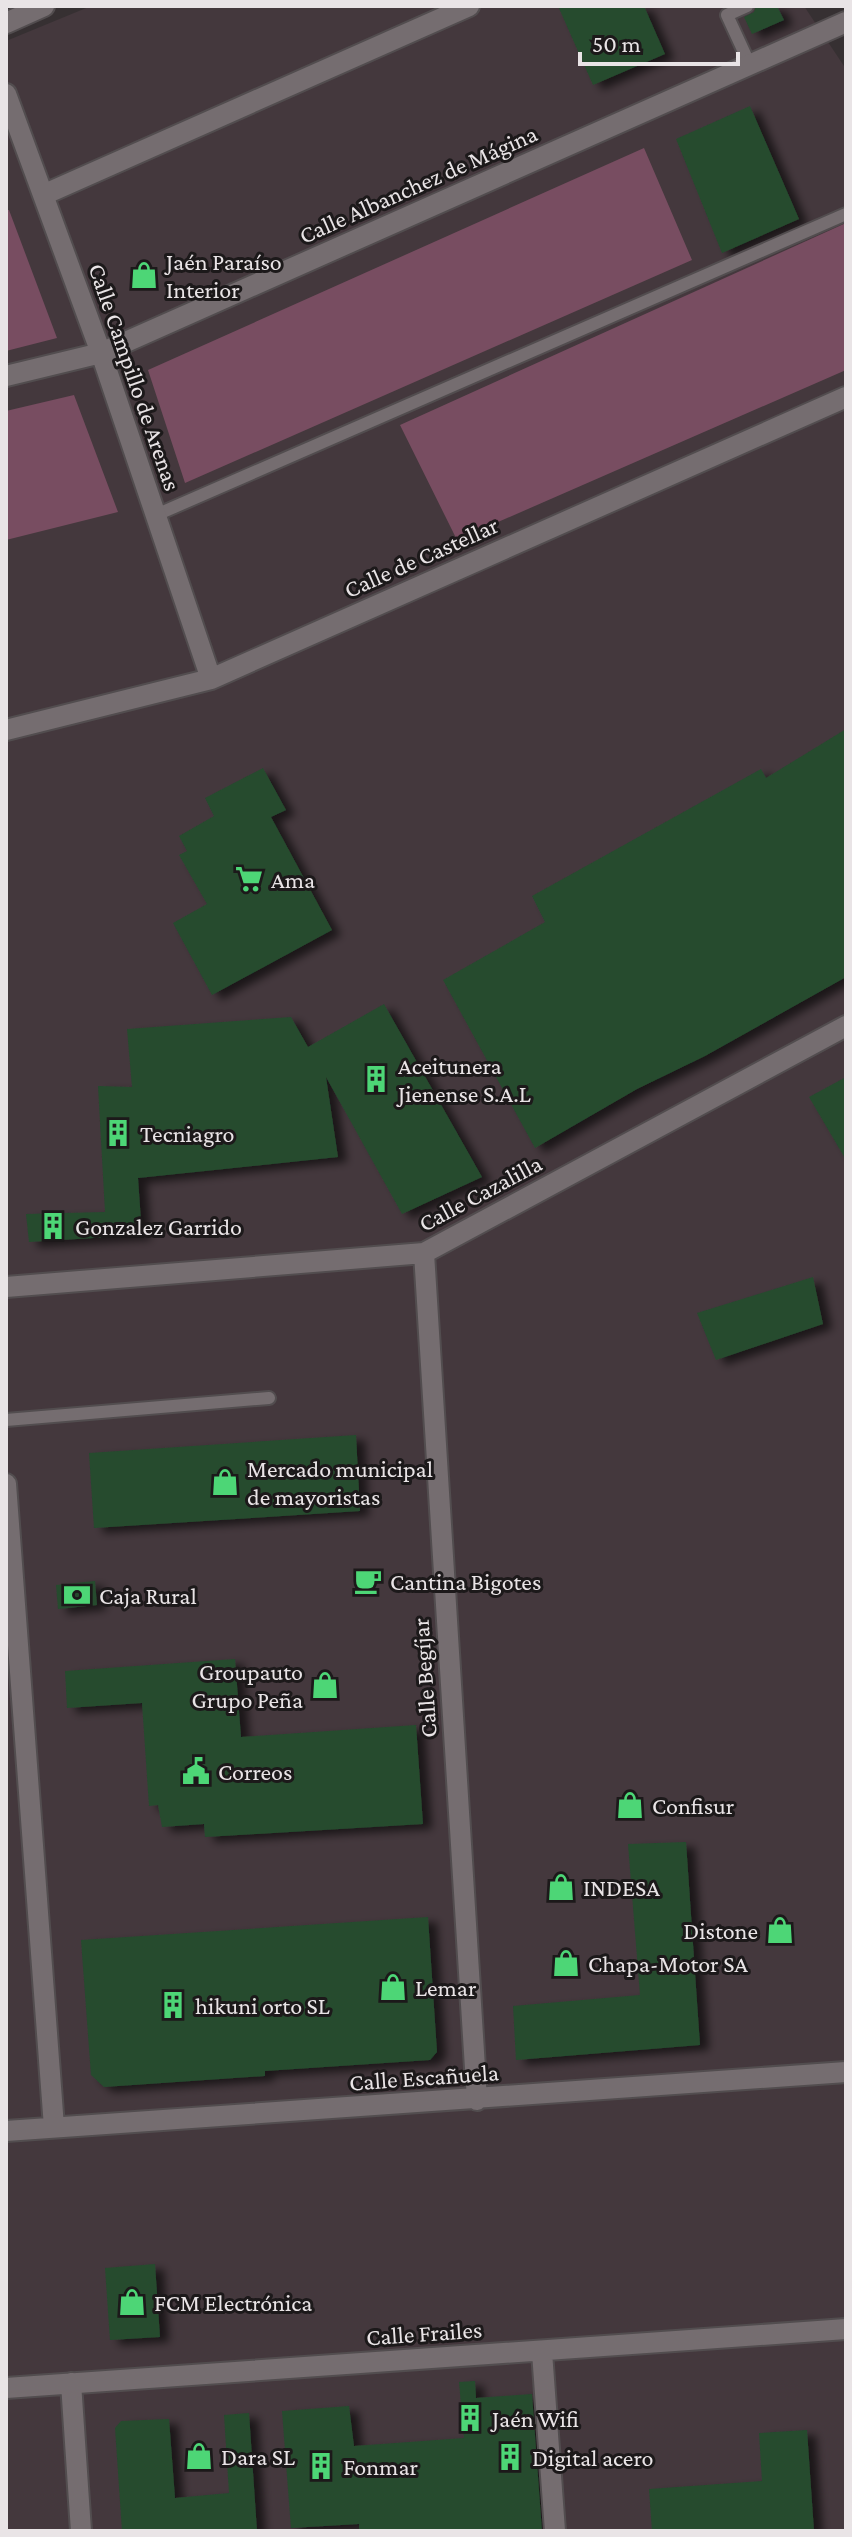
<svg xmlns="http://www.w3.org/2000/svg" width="852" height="2537" viewBox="0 0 852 2537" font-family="'Crimson Pro',serif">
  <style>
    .built { fill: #44383d }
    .green { fill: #784d61 }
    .building { fill: #254b2e; filter: url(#shadow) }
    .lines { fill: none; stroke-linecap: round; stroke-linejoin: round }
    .lane-casing { stroke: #524d4f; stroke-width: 16 }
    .street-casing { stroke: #524d4f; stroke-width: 24 }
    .lane { stroke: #756d70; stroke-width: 12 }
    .street { stroke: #756d70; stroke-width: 20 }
    .labels { text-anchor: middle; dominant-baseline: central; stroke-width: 6; stroke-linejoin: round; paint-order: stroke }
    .street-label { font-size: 24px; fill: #e9e4e6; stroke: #1c191a }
    .poi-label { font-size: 24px; fill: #e9e4e6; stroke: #1c191a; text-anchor: start }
  </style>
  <defs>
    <filter id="shadow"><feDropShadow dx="9" dy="5" stdDeviation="4" flood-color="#0009"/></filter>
  </defs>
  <rect width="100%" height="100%" fill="#363032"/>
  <path class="built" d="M91,6H804L846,69V2531H6V41Z"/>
  <path class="green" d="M644,148L692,260L185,483L148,370Z
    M6,210H9L57,338L6,351Z
    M846,223V370L457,540L400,425Z
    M74,395L118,512L6,540V411Z"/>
  <path class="building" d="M558,6H644L665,54L593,85Z
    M756,6H777L784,20L752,34L744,17L754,12Z
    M750,106L799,219L722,253L676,139Z
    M846,729V977L705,1056L637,1089L535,1148L443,980L545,922L532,896L761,769L766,778Z
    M263,768L286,810L271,817L332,930L212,995L173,923L207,904L179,855L187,851L179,836L214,816L205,798Z
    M384,1004L482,1177L402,1214L326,1077L338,1157L138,1178L142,1235L29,1242L26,1214L105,1212L98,1086L132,1087L127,1029L291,1017L308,1047Z
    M846,1077V1160L809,1097Z
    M813,1277L823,1324L716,1360L697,1313Z
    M356,1435L360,1511L94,1528L89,1453Z
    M95,1581L97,1605L58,1609L56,1585Z
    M235,1659L241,1737L416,1725L423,1824L205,1837L204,1824L162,1827L158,1805L149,1806L142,1703L67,1708L65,1671Z
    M686,1842L700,2045L516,2060L513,2006L640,1995L628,1844Z
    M428,1917L437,2052L430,2060L265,2071V2076L104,2087L91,2075L81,1940Z
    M155,2264L160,2337L110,2340L105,2268Z
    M475,2381L476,2398L532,2394L542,2531H359V2524L291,2528L282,2411L349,2406L354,2446L464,2438L459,2382Z
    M249,2413L257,2531H122L115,2428L121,2421L169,2419L175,2498L229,2493L224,2415Z
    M807,2430L814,2531H652L649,2489L762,2481L759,2433Z"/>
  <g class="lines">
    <g class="lane-casing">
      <path id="lane" d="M747,6L727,15L750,65
        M156,515L846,214
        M6,1420L269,1398"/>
    </g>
    <g class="street-casing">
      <path id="street" d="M6,23L44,6
        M6,94L101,353L211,679
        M43,195L469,6
        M6,376L101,353L846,22
        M6,730L211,679L846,397
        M424,1253L477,2100
        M6,1287L424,1253L846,1026
        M6,1484L54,2127
        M6,2131L846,2072
        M542,2352L555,2531
        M71,2383L81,2531
        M6,2388L846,2329"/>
    </g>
    <use href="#lane" class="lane"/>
    <use href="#street" class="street"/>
  </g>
  <defs>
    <g id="shop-bare" transform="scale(2.16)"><path d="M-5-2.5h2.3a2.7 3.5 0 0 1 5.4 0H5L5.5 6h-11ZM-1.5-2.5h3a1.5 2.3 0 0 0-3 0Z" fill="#4dd676" stroke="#1c191a" stroke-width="2.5" paint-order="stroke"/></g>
    <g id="supermarket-bare" transform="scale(2.16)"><path d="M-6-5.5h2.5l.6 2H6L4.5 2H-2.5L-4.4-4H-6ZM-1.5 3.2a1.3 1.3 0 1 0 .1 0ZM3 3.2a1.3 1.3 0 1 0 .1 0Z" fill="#4dd676" stroke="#1c191a" stroke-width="2.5" paint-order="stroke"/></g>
    <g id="building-bare" transform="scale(2.16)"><path d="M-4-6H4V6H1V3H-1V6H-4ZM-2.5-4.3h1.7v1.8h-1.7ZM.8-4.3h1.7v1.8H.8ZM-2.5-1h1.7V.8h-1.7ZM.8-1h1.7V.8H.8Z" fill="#4dd676" stroke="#1c191a" stroke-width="2.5" paint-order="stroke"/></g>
    <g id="cafe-bare" transform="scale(2.16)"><path d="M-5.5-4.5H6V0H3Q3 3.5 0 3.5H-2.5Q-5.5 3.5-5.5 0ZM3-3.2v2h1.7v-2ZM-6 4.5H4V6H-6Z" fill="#4dd676" stroke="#1c191a" stroke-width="2.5" paint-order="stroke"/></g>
    <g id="bank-bare" transform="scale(2.16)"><path d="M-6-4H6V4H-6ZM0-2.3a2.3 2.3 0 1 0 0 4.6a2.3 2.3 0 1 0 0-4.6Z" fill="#4dd676" stroke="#1c191a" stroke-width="2.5" paint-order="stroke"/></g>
    <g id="civic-bare" transform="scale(2.16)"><path d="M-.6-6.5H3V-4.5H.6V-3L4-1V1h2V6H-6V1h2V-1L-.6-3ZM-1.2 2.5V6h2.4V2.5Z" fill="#4dd676" stroke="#1c191a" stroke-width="2.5" paint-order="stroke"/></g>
  </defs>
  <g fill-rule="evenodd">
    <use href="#shop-bare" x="144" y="275"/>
    <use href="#supermarket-bare" x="249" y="879"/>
    <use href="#building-bare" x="376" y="1079"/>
    <use href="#building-bare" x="118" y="1133"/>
    <use href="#building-bare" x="53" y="1226"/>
    <use href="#shop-bare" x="225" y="1482"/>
    <use href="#cafe-bare" x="368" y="1581"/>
    <use href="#bank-bare" x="77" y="1595"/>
    <use href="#shop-bare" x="325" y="1685"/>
    <use href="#civic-bare" x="196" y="1771"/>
    <use href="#shop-bare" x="630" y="1805"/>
    <use href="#shop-bare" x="561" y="1887"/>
    <use href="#shop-bare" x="780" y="1930"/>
    <use href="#shop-bare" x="566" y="1963"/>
    <use href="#shop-bare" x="393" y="1987"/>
    <use href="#building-bare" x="173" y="2005"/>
    <use href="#shop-bare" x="132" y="2302"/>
    <use href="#building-bare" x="470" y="2418"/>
    <use href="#shop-bare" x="199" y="2456"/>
    <use href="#building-bare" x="510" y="2457"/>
    <use href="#building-bare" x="321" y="2466"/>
  </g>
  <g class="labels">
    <g class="street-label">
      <text transform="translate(418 184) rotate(-24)">Calle Albanchez de Mágina</text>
      <text transform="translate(135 377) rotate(71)">Calle Campillo de Arenas</text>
      <text transform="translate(421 557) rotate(-24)">Calle de Castellar</text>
      <text transform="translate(480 1193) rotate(-28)">Calle Cazalilla</text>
      <text transform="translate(424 1678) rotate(-94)">Calle Begíjar</text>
      <text transform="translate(424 2077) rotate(-4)">Calle Escañuela</text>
      <text transform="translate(424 2333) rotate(-4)">Calle Frailes</text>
    </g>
    <g class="poi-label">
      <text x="166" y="261">Jaén Paraíso<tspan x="166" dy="28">Interior</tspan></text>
      <text x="271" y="879">Ama</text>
      <text x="398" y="1065">Aceitunera<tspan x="398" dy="28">Jienense S.A.L</tspan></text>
      <text x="140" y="1133">Tecniagro</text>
      <text x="75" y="1226">Gonzalez Garrido</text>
      <text x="247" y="1468">Mercado municipal<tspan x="247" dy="28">de mayoristas</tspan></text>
      <text x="390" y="1581">Cantina Bigotes</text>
      <text x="99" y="1595">Caja Rural</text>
      <text x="303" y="1671" text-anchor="end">Groupauto<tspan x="303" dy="28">Grupo Peña</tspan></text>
      <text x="218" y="1771">Correos</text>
      <text x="652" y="1805">Confisur</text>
      <text x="583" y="1887">INDESA</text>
      <text x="758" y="1930" text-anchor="end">Distone</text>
      <text x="588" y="1963">Chapa-Motor SA</text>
      <text x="415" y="1987">Lemar</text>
      <text x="195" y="2005">hikuni orto SL</text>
      <text x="154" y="2302">FCM Electrónica</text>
      <text x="492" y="2418">Jaén Wifi</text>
      <text x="221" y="2456">Dara SL</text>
      <text x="532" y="2457">Digital acero</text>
      <text x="343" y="2466">Fonmar</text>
    </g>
  </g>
  <rect width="852" height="2537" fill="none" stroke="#e9e4e6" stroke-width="16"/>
  <path d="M580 52v12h158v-12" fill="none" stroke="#e9e4e6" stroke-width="4"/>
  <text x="592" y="52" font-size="24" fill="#e9e4e6" stroke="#1c191a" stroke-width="6" paint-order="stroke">50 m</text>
</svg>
